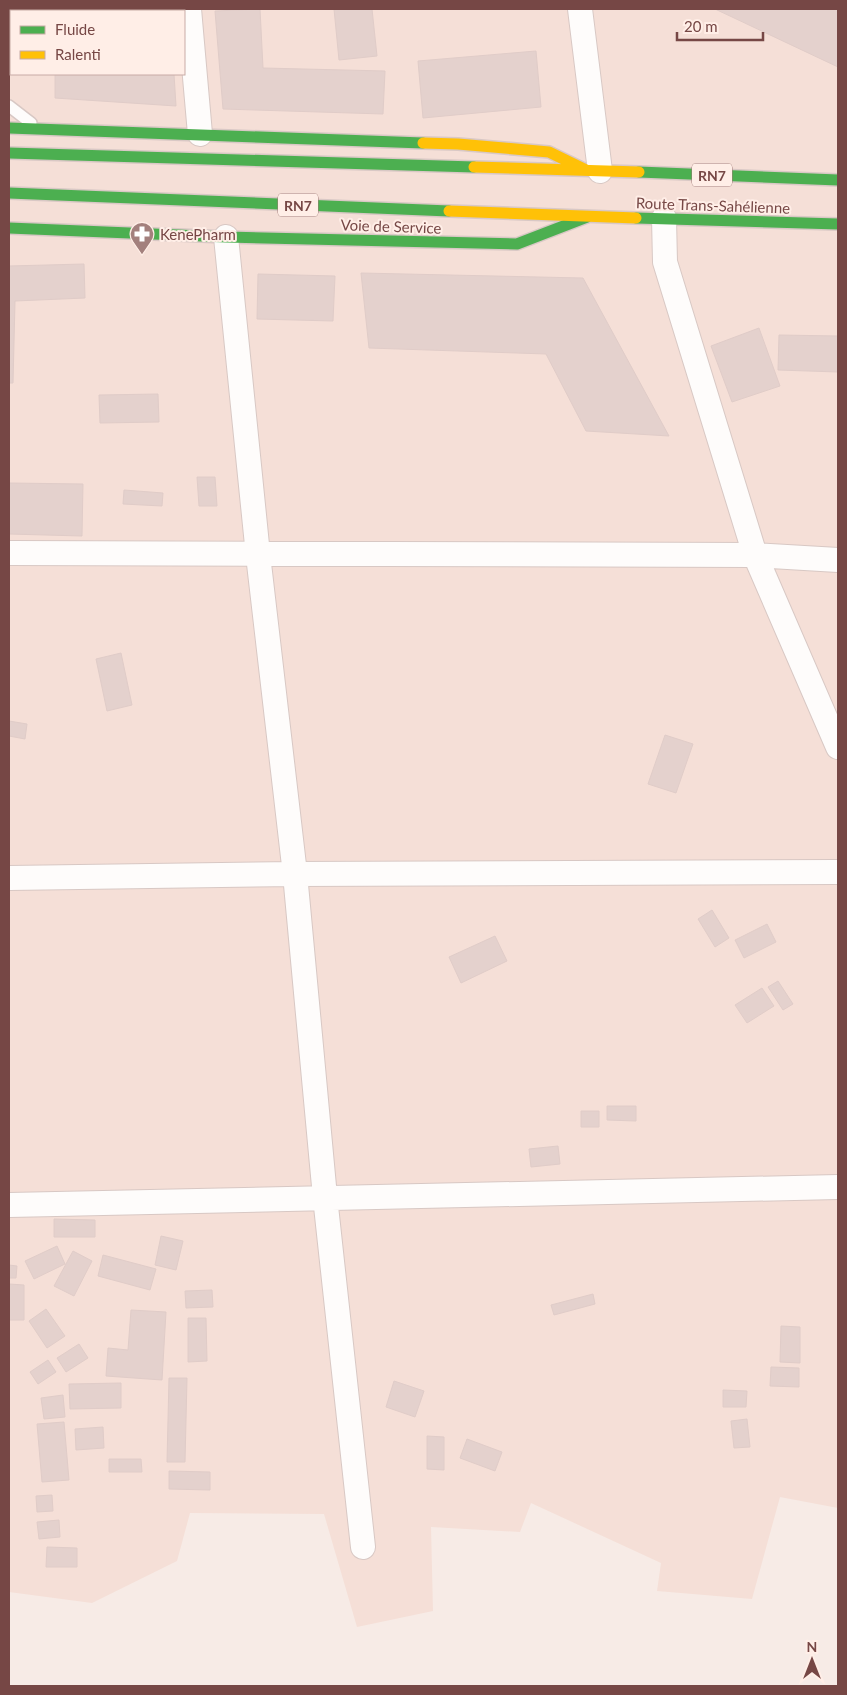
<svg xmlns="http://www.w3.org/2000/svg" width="847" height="1695" viewBox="0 0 847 1695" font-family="Lato,sans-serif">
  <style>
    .residential { fill: #f5dfd7; fill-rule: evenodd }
    .building { fill: #e4d1cd; stroke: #e0ccc8 }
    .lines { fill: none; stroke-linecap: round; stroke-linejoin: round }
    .lane-casing { stroke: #d8c8c4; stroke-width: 14 }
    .street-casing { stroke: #d8c8c4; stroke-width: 26 }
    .fast-casing { stroke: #d9c8c5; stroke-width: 14 }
    .slow-casing { stroke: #d9c8c5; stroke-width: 14 }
    .lane { stroke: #fefcfb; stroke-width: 11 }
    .street { stroke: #fefcfb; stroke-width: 24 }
    .fast { stroke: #4caf50; stroke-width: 11 }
    .slow { stroke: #ffc107; stroke-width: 11 }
    .labels { text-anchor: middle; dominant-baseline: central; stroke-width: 4; stroke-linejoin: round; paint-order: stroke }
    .shield { fill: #ffeee7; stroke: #9f7976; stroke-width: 1 }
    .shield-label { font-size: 14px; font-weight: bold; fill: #764745 }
    .street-label { font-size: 15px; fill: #764745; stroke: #ffeee7 }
    .poi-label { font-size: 15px; fill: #764745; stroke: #ffeee7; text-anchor: start }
  </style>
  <rect width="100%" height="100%" fill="#f7ebe6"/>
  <path class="residential" d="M9,9H838V1508L780,1497L752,1599L657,1591L661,1563L531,1503L520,1532L431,1527L433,1611L357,1627L324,1514L190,1513L177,1561L92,1603L9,1592ZM11,11H184V74H11Z"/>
  <path class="building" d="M36,9H61L36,11Z
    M135,9H169V11H135Z
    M260,9L263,68L385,71L383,114L223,109L215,11Z
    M334,9H372L377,56L339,60Z
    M715,9H838V67Z
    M536,51L541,107L423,118L418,61Z
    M55,74H174L176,106L55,98Z
    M84,264L85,298L15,301L13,383H9V266Z
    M361,273L583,278L669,436L586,431L546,354L369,348Z
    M258,274L335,276L333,321L257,319Z
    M759,328L780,386L732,402L711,346Z
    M779,335L838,336V372L778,370Z
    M158,394L159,422L100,423L99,395Z
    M197,477H215L217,506H199Z
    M9,483L83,484L82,536L9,534Z
    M124,490L163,493L162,506L123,504Z
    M121,653L132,705L107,711L96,659Z
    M9,721L27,724L25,739L9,736Z
    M665,735L693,744L676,793L648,784Z
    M712,910L729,938L715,947L698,919Z
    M767,924L776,942L744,958L735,940Z
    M495,936L507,961L461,983L449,957Z
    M778,981L793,1004L783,1010L768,987Z
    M762,988L774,1006L747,1023L735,1005Z
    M607,1106H636V1121L607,1120Z
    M581,1111H599V1127H581Z
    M558,1146L560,1164L531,1167L529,1149Z
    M54,1219L95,1220V1237H54Z
    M161,1236L183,1241L176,1270L155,1265Z
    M57,1246L65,1264L34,1279L25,1261Z
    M73,1251L92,1261L74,1296L54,1286Z
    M103,1255L156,1269L150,1290L98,1276Z
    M9,1265L17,1266L16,1278H9Z
    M9,1284L24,1285V1320H9Z
    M212,1290L213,1307L186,1308L185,1291Z
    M593,1294L595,1304L554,1315L551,1305Z
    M46,1309L65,1336L47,1348L29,1321Z
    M131,1310L166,1312L162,1380L106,1376L108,1348L128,1350Z
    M188,1318H206L207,1361L188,1362Z
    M781,1326L800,1327V1363L780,1362Z
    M79,1344L88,1358L66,1372L57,1358Z
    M48,1360L56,1372L38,1384L30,1372Z
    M771,1367L799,1368V1387L770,1386Z
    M169,1378H187L185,1462H167Z
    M394,1381L424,1391L415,1417L386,1407Z
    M121,1383V1408L70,1409L69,1384Z
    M723,1390L747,1391L746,1407H723Z
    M63,1395L65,1417L44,1419L41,1398Z
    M747,1419L750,1447L734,1448L731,1421Z
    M64,1422L69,1480L42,1482L37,1424Z
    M103,1427L104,1448L76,1450L75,1429Z
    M427,1436L444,1437V1470L427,1469Z
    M467,1439L502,1452L495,1471L460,1458Z
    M109,1459H141L142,1472H109Z
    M169,1471L210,1472V1490L169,1489Z
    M52,1495L53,1511L37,1512L36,1496Z
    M59,1520L60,1537L39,1539L37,1522Z
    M47,1547L77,1548V1567H46Z"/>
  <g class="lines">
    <g class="lane-casing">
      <path id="lane" d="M9,106L31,123"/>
    </g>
    <g class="street-casing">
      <path id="street" d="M189,9L200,134
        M580,9L600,171
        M664,218L665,262L755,555L838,747
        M226,237L258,555L295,874L325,1197L363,1547
        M9,553L755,555L838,560
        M9,878L295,874L838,872
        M9,1205L838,1187"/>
    </g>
    <g class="fast-casing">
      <path id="fast" d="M9,128L423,143
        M9,153L474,167
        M639,172L838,180
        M9,193L449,211
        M636,218L838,224
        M9,228L226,237L517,244L587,217"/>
    </g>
    <g class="slow-casing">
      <path id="slow" d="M423,143L458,144L549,152L586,170
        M474,167L639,172
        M449,211L636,218"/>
    </g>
    <use href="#lane" class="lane"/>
    <use href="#street" class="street"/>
    <use href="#fast" class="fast"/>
    <use href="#slow" class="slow"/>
  </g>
  <defs>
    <g id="pharmacy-pin" transform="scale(1.25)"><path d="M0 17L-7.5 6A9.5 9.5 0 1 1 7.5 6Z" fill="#a3807d" stroke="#ffeee7"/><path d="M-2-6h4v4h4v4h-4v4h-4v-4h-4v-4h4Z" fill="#fff"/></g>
  </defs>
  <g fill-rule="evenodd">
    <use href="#pharmacy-pin" x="142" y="234"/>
  </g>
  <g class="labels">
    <g class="shield">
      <rect x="692" y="163.5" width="40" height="23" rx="4"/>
      <rect x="278" y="193.5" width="40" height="23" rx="4"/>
    </g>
    <g class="shield-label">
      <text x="712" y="175">RN7</text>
      <text x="298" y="205">RN7</text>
    </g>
    <g class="street-label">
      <text transform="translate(713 205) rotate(2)">Route Trans-Sahélienne</text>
      <text transform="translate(391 226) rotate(2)">Voie de Service</text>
    </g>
    <g class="poi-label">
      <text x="160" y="234">KenePharm</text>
    </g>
  </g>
  <rect width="847" height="1695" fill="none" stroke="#764745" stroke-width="20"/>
  <rect x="10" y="10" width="175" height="65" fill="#ffeee7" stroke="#c8aba6"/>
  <rect x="20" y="26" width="25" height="8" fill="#4caf50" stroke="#c8aba6"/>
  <text x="55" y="35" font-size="15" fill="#764745">Fluide</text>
  <rect x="20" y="51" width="25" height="8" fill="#ffc107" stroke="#c8aba6"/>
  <text x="55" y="60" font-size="15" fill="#764745">Ralenti</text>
  <g transform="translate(812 1660)" stroke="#ffeee7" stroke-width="4" paint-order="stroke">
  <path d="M0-4L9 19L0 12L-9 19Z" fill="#764745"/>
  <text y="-8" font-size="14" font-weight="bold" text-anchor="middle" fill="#764745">N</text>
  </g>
  <path d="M677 32v8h86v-8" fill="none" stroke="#764745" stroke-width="2.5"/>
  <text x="684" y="32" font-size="15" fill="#764745" stroke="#ffeee7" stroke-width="4" paint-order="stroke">20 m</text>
</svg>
